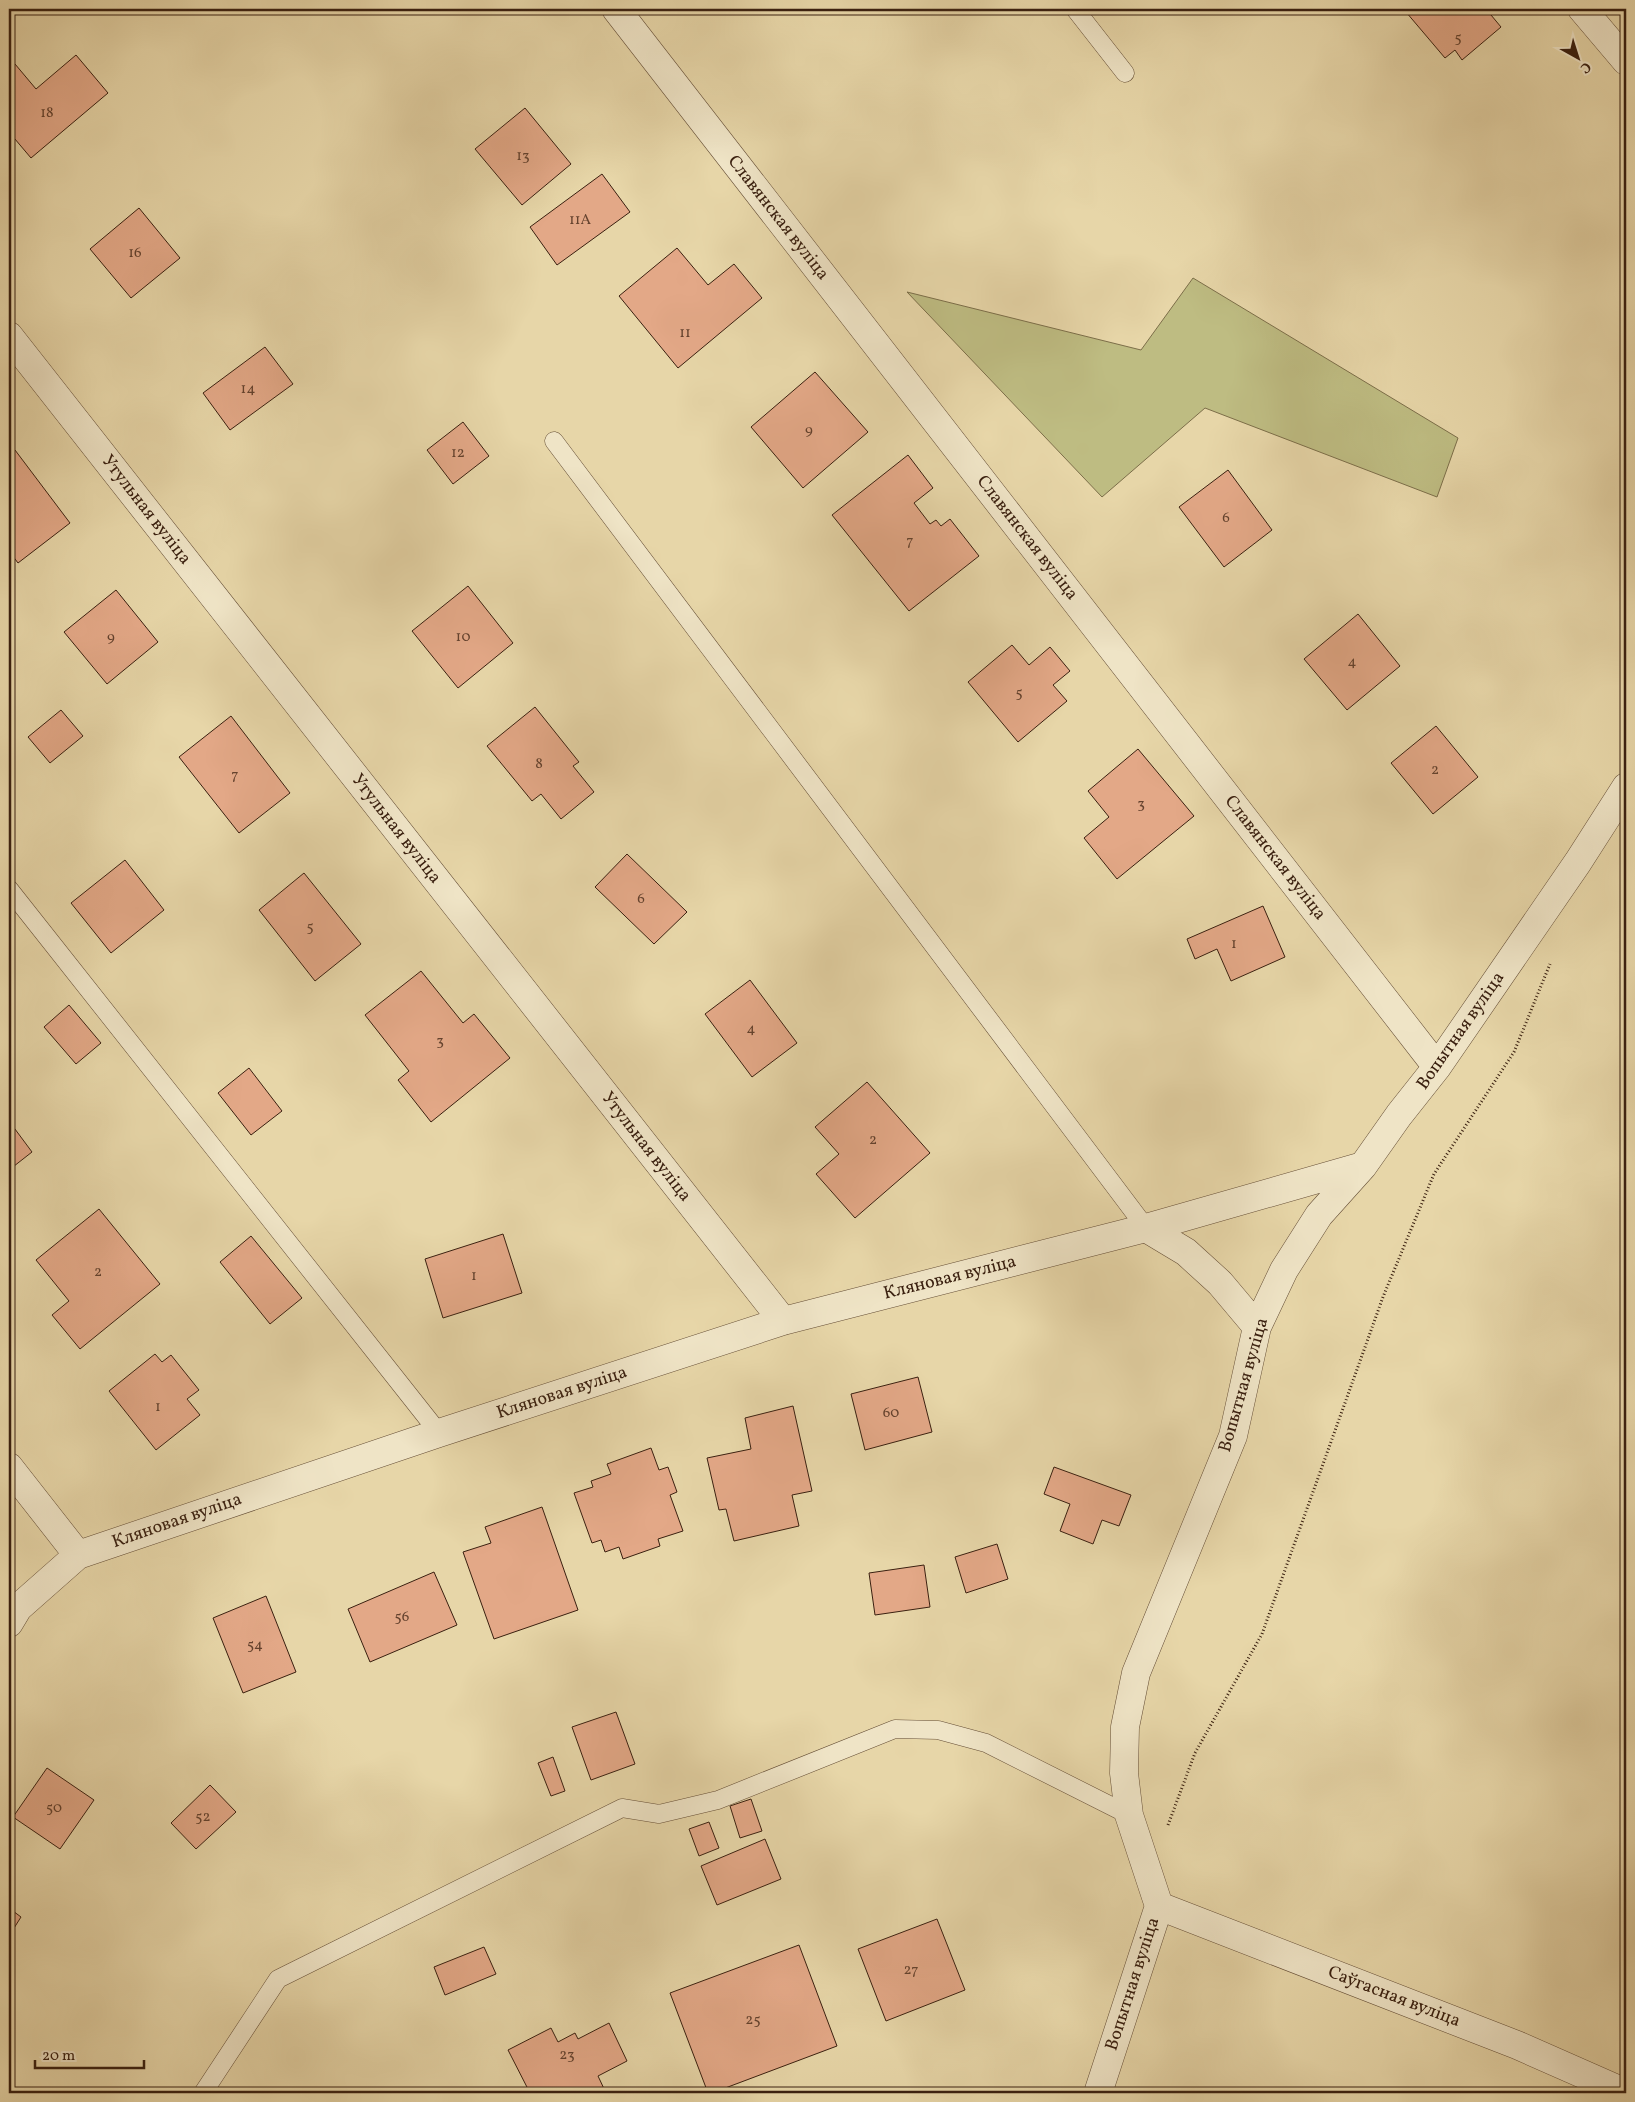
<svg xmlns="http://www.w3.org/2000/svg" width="1635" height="2102" viewBox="0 0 1635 2102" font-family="Vollkorn,serif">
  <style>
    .green { fill: #bebc82; stroke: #7c6e49 }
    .building { fill: #e3a887; stroke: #3a2010 }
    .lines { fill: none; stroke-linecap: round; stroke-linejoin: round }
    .service-casing { stroke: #654e36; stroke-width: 19 }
    .minor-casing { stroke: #654e36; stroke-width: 29 }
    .path { stroke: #3a2010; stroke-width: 3; stroke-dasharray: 1 2.5; stroke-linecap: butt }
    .service { stroke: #efe4c6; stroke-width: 18 }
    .minor { stroke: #efe4c6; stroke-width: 28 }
    .labels { text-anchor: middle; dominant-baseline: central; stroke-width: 4; stroke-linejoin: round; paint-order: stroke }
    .number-label { font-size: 15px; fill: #64422e }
    .street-label { font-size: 18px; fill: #3a2010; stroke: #efe4c6 }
  </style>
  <rect width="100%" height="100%" fill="#e7d6a8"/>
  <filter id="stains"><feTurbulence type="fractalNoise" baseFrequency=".004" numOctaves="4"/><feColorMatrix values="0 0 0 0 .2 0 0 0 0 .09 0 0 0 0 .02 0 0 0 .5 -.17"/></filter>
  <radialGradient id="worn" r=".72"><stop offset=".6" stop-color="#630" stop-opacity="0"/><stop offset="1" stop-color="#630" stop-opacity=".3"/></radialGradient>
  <path class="green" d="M1193,278L1458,438L1437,497L1205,408L1102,497L907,292L1141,350Z"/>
  <path class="building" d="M1409,9H1486L1501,27L1462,60L1455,50L1445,58L1406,12Z
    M76,55L108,93L31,158L9,132V69L15,64L36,89Z
    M525,108L571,164L522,205L475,149Z
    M602,174L630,212L557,265L530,227Z
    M139,208L180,258L131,298L90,249Z
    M677,248L708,285L734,264L762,298L678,368L619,296Z
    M265,347L293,384L230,430L203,393Z
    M815,372L868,432L803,488L751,427Z
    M463,422L489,456L453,484L427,450Z
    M15,450L70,523L18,563L9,551V455Z
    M908,455L933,488L914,503L930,524L936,520L941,526L950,519L979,556L909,611L832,515Z
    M1228,470L1272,530L1224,567L1179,507Z
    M468,586L513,643L458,688L412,631Z
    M116,590L158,642L107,684L64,632Z
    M1358,614L1400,666L1347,710L1304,659Z
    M1012,645L1029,665L1050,647L1070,671L1053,685L1067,701L1018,742L968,682Z
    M535,707L579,762L573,766L594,792L561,819L541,794L532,801L487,746Z
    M61,710L83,736L50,763L28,737Z
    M231,716L290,793L239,833L179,757Z
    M1436,726L1478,777L1433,814L1391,763Z
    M1138,749L1194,816L1117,879L1084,838L1109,817L1088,791Z
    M627,854L687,912L654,944L595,887Z
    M125,860L164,910L111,953L71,903Z
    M304,873L361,944L315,981L259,910Z
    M1263,906L1285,957L1231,981L1217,949L1195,959L1187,939Z
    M421,971L463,1023L474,1014L510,1058L431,1122L398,1080L409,1071L365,1015Z
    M750,980L797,1043L752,1077L705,1014Z
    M69,1005L101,1043L76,1064L44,1027Z
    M249,1068L282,1111L251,1135L218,1093Z
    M867,1082L930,1153L855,1218L816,1174L839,1154L815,1127Z
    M9,1121L32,1152L9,1170Z
    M99,1209L160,1284L80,1349L52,1315L69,1301L36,1260Z
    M503,1234L522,1293L443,1318L425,1259Z
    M251,1236L302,1298L270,1324L220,1262Z
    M155,1354L162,1362L171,1355L199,1390L187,1399L200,1415L156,1450L109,1391Z
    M918,1377L932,1432L865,1450L851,1394Z
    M793,1406L812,1491L792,1495L799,1526L734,1541L726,1509L719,1510L707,1458L751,1449L745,1418Z
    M651,1448L659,1470L668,1467L677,1492L670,1495L683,1531L658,1539L660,1546L623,1559L619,1547L605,1552L601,1540L592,1543L574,1493L593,1487L591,1481L611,1474L607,1464Z
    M1054,1467L1131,1495L1119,1526L1102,1520L1093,1544L1060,1531L1070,1504L1044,1494Z
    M542,1507L578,1610L494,1639L463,1552L491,1543L485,1527Z
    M997,1544L1008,1579L966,1593L955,1557Z
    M924,1565L930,1607L875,1615L869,1573Z
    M434,1572L457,1625L370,1662L348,1609Z
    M266,1596L296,1672L243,1693L213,1618Z
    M616,1712L635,1764L591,1780L572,1727Z
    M553,1757L565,1791L551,1796L538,1763Z
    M47,1768L94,1800L60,1849L13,1817Z
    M210,1785L236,1812L196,1849L171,1823Z
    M751,1799L762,1831L740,1838L730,1806Z
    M709,1822L719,1848L699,1856L689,1829Z
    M765,1839L781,1879L717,1905L701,1866Z
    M9,1908L21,1917L9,1936Z
    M937,1919L965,1990L886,2021L858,1949Z
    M799,1945L837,2046L712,2093H708L670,1993Z
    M484,1947L496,1974L445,1995L434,1967Z
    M609,2023L627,2061L598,2076L606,2093H530L508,2050L551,2028L558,2042L575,2033L578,2039Z"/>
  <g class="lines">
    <g class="service-casing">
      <path id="service" d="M1075,9L1125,73
        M554,441L1146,1228
        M9,889L439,1433
        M203,2093L278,1979L622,1808L659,1814L718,1800L895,1729L938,1730L986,1743L1129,1815"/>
    </g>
    <g class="minor-casing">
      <path id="minor" d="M616,9L1437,1067
        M1582,9L1626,61
        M9,336L783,1321
        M1146,1228L1363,1166
        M9,1467L78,1555
        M9,1623L18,1608L78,1555L439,1433L783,1321L1146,1228L1186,1252L1220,1283L1257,1327
        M1159,1906L1517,2045L1626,2093
        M1098,2093L1159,1906L1129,1815L1124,1773L1125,1727L1136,1673L1233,1436L1257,1327L1284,1270L1319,1215L1363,1166L1399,1115L1437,1067L1578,862L1626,787"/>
    </g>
    <path class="path" d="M1168,1825L1195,1753L1262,1634L1383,1297L1434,1174L1514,1052L1550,964"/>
    <use href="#service" class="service"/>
    <use href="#minor" class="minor"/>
  </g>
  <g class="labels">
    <g class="number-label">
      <text x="1458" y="38">5</text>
      <text x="47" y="113">18</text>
      <text x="523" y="156">13</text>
      <text x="580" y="220">11А</text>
      <text x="135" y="253">16</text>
      <text x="685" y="333">11</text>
      <text x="248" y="389">14</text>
      <text x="809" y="430">9</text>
      <text x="458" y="453">12</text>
      <text x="1226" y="518">6</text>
      <text x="910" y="541">7</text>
      <text x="111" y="637">9</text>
      <text x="463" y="637">10</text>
      <text x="1352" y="662">4</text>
      <text x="1019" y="693">5</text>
      <text x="539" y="764">8</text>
      <text x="1435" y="770">2</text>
      <text x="235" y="775">7</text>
      <text x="1141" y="804">3</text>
      <text x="641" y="899">6</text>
      <text x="310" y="927">5</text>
      <text x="1234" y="944">1</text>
      <text x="751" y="1029">4</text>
      <text x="440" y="1041">3</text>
      <text x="873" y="1140">2</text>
      <text x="98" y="1272">2</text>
      <text x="474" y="1276">1</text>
      <text x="158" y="1407">1</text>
      <text x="891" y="1413">60</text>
      <text x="402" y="1617">56</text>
      <text x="255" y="1645">54</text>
      <text x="54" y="1808">50</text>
      <text x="203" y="1817">52</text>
      <text x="911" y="1970">27</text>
      <text x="753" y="2020">25</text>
      <text x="567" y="2055">23</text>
    </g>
    <g class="street-label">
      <text transform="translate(778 218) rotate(52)">Славянская вуліца</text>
      <text transform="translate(146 510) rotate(52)">Утульная вуліца</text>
      <text transform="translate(1027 538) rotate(52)">Славянская вуліца</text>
      <text transform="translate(396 829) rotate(52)">Утульная вуліца</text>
      <text transform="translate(1275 858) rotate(52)">Славянская вуліца</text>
      <text transform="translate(1461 1031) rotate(-55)">Вопытная вуліца</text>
      <text transform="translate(646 1147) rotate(52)">Утульная вуліца</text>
      <text transform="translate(950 1278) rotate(-14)">Кляновая вуліца</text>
      <text transform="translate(1244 1385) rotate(-74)">Вопытная вуліца</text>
      <text transform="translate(562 1393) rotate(-18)">Кляновая вуліца</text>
      <text transform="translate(177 1521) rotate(-19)">Кляновая вуліца</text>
      <text transform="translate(1133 1984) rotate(-72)">Вопытная вуліца</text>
      <text transform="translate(1394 1997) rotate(21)">Саўгасная вуліца</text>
    </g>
  </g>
  <rect width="1635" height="2102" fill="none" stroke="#e7d6a8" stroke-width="30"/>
  <rect x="10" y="10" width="1615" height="2082" fill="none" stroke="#3a2010" stroke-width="2.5"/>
  <rect x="15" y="15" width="1605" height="2072" fill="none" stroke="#3a2010"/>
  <g transform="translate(1578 58) rotate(141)" stroke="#efe4c6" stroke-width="4" paint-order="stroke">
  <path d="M0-4L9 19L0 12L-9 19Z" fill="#3a2010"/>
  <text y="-8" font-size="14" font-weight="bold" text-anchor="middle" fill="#3a2010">С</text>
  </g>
  <path d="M35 2060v8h109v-8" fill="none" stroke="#3a2010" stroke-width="2.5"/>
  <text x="42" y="2060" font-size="15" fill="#3a2010" stroke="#efe4c6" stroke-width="4" paint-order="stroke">20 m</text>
  <rect width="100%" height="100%" filter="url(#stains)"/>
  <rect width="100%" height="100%" fill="url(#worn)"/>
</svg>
